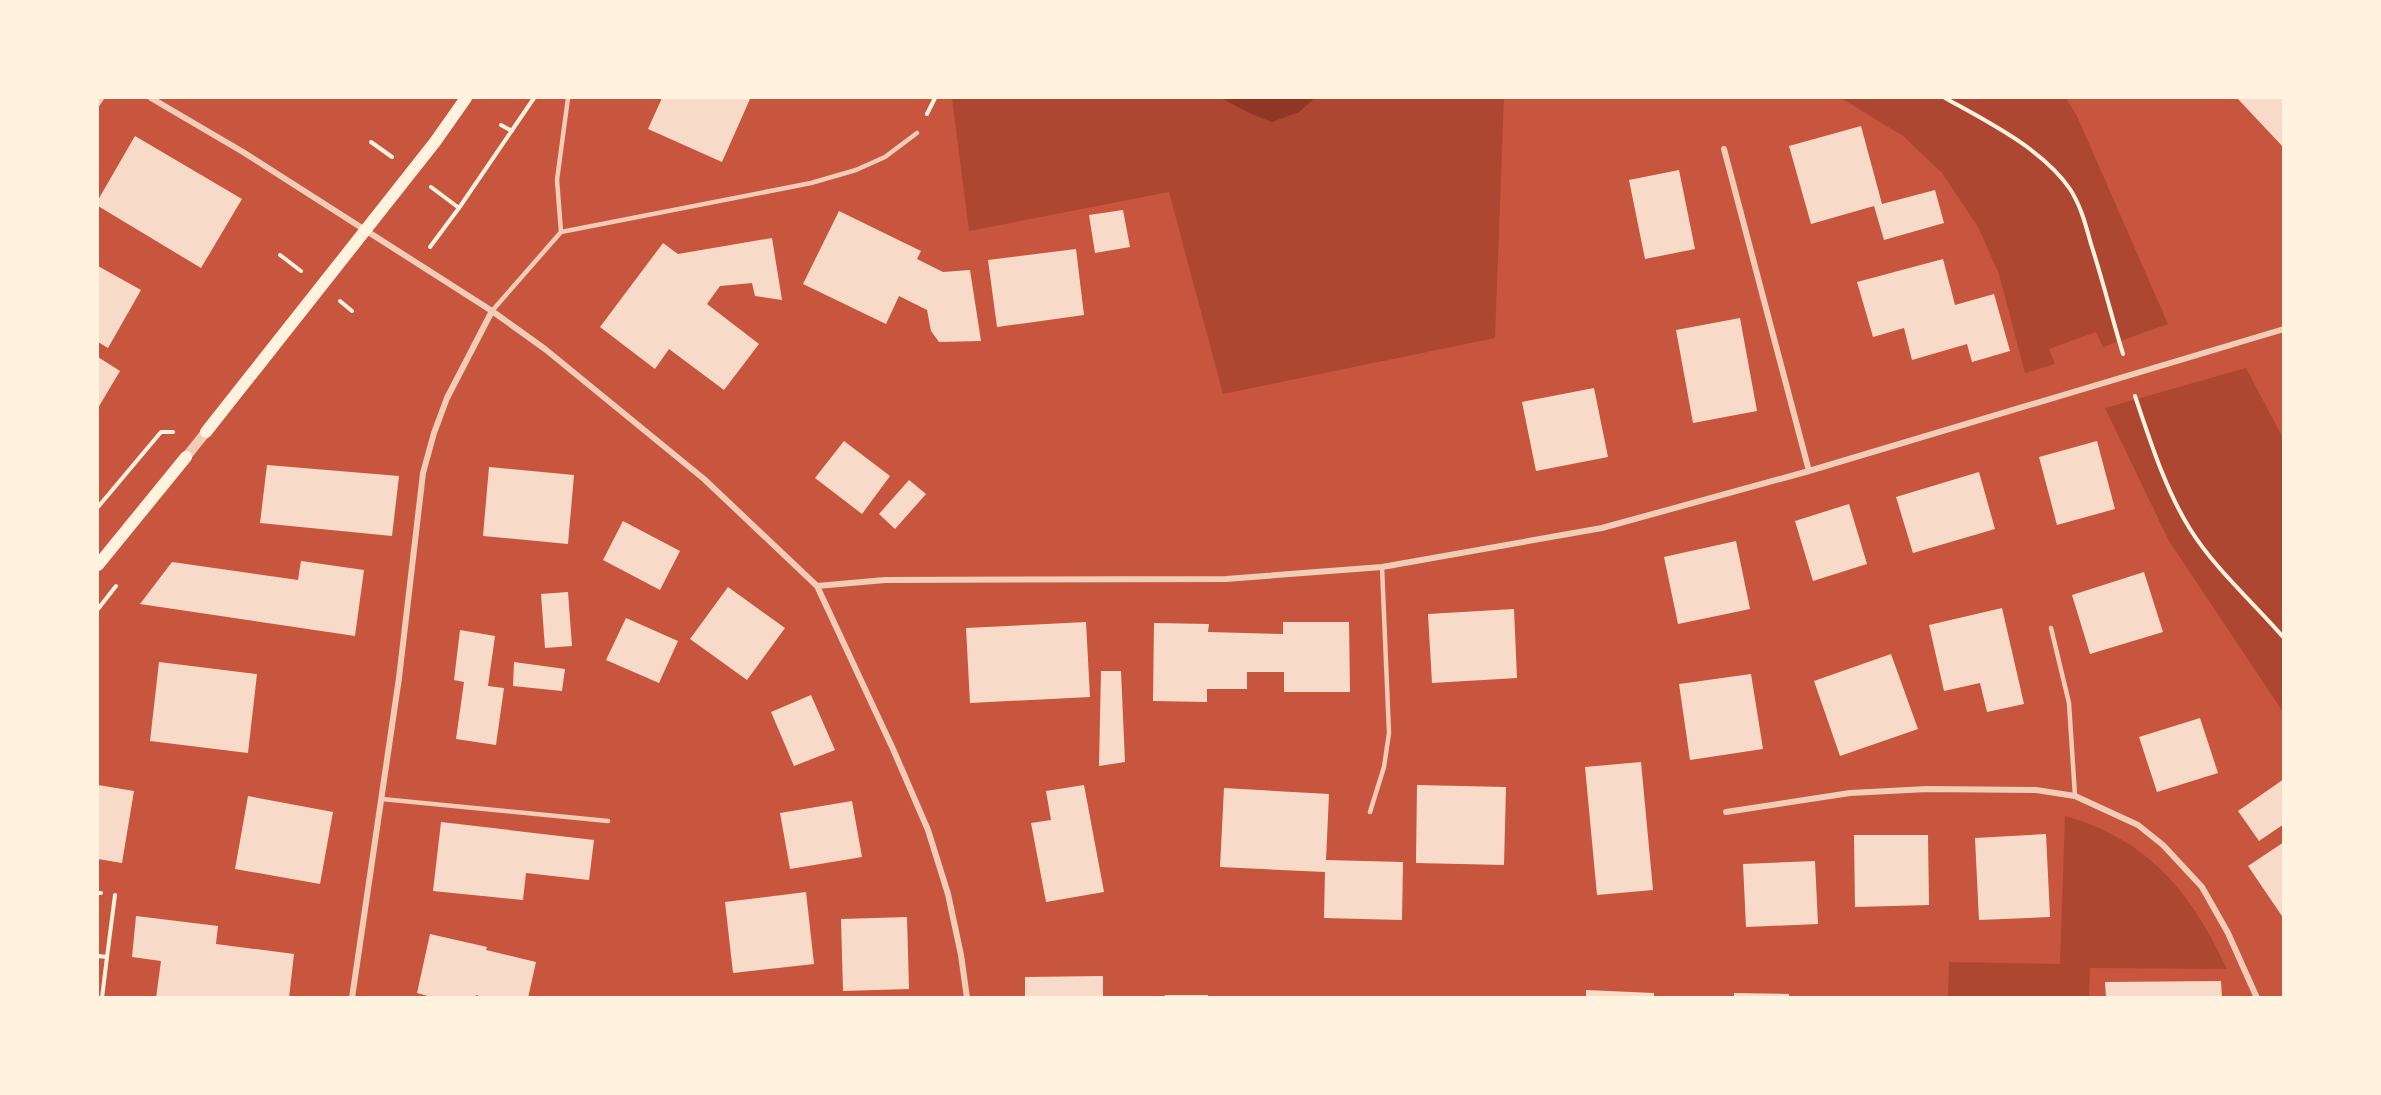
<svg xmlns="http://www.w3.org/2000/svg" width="2381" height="1095" viewBox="0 0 2381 1095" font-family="'Asap Condensed',sans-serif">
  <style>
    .green { fill: #ae4732 }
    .water { fill: #8f3625 }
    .building { fill: #f7dbc8 }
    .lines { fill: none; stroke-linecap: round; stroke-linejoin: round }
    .path { stroke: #fff3e0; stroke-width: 4 }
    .service { stroke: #f1ccb7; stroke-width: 4.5 }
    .minor { stroke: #f1ccb7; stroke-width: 6 }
    .tertiary { stroke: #f1ccb7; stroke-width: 10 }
    .secondary { stroke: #fff3e0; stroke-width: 12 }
  </style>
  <rect width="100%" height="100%" fill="#c8553d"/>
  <path class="green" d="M952,98H1504L1495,338L1223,394L1169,192L969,231Z
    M1841,98H2066L2077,116L2168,324L2103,347L2096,332L2049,349L2055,364L2025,373L1999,274L1978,227L1942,173L1903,136Z
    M2246,368L2283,438V712L2169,541L2105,408Z
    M2065,816C2148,839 2192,893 2227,969L2090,968L2089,997H1948L1949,962L2060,964Z"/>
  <path class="water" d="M1221,98H1315L1299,112L1272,122L1249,113Z"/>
  <path class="building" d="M662,98H748L750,99L722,162L648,129Z
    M2237,98H2284V148Z
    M1861,126L1882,204L1935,190L1944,223L1884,240L1874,206L1811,224L1789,146Z
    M135,136L242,199L201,268L98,206V200Z
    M1679,170L1695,249L1645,259L1629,180Z
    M1123,210L1130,247L1095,253L1089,215Z
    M839,211L921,251L917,259L943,272L970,270L981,341L939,342L931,331L927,310L899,296L886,324L803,284Z
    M772,238L782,300L755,296L752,283L720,286L707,304L759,344L724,390L669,349L655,369L600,327L663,243L678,254Z
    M1076,249L1084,315L997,327L988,260Z
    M1943,259L1955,305L1994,294L2010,351L1972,362L1967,344L1912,360L1904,328L1873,337L1857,282Z
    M98,266L141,290L108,348L98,342Z
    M1740,318L1757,411L1693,423L1676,330Z
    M98,357L120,371L98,408Z
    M1594,388L1608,457L1536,471L1522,402Z
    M844,441L890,476L862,514L815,478Z
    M2097,441L2115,509L2057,525L2039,457Z
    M267,465L399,476L392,536L260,523Z
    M489,467L574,475L568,544L483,536Z
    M1979,472L1995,529L1913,553L1896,497Z
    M909,480L926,494L895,529L879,514Z
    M1849,504L1867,564L1813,581L1795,521Z
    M623,521L680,551L660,590L603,560Z
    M1736,541L1750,609L1678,624L1664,557Z
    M301,561L364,570L355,636L140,604L172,562L298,580Z
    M2144,572L2163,632L2090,654L2072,595Z
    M728,587L785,628L747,680L690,639Z
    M568,592L572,646L545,648L541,594Z
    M2002,608L2024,704L1987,712L1980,683L1944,691L1929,625Z
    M1514,609L1517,678L1432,683L1428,614Z
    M626,618L678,641L659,683L606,660Z
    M1086,622L1090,697L970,703L966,628Z
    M1283,622H1349L1350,692H1284V672H1247V689H1207V702L1153,701L1154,623L1209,624L1208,632L1283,634Z
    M460,630L495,636L488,686L504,688L496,745L456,739L464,682L454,680Z
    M1891,654L1918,729L1840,756L1814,681Z
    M159,662L257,674L248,753L150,741Z
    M514,662L565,669L562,691L513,686Z
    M1101,671H1121L1125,762L1099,766Z
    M1751,674L1763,749L1690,760L1679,684Z
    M811,695L835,750L794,766L771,712Z
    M2200,718L2218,773L2157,792L2139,737Z
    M1641,762L1653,890L1597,895L1585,767Z
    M2284,779V824L2259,841L2238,811Z
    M98,785L134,791L122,863L98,859Z
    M1084,785L1104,892L1046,902L1031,823L1051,820L1046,791Z
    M1417,785L1506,787L1504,865L1416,863Z
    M1224,788L1329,794L1326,860L1403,862L1402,920L1324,918L1325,872L1220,867Z
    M248,796L333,812L320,884L235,869Z
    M852,801L862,857L790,869L780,813Z
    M441,822L594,840L589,880L526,873L523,900L433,891Z
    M2046,834L2050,917L1979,920L1975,838Z
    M1854,835H1928L1929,905L1855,907Z
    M2284,842V919L2248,866Z
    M1815,861L1818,924L1746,927L1743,864Z
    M806,892L814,964L733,973L725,902Z
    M136,916L218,926L216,944L294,954L289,998H156L161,961L132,957Z
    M907,917L909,989L843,991L841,919Z
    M430,934L487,947L486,950L536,962L528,998H485L476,995L475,998H435L417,993Z
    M1103,976V998H1025V977Z
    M2221,981L2222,998H2106L2105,982Z
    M1586,990L1654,993V998H1586Z
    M1734,993L1789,994V998H1734Z
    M1165,995H1208V998H1165Z"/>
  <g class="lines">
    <path class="path" d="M1945,98C1986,121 2043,149 2070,189C2081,206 2086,226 2091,244C2103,281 2112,318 2123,354
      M927,114L935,98
      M501,125L512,131
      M371,142L392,157
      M431,187L459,208
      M430,247L459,208L534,98
      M280,255L301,271
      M340,301L352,311
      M2135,396C2150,440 2165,489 2190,529C2215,569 2253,602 2284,638
      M98,507L161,432H173
      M98,609L116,586
      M98,893H101
      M98,956L107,957L102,998
      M107,957L115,895"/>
    <path class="service" d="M98,104L102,98
      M561,232L557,180L568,98
      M492,311L561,232L811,183L856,170L885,157L917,133
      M2051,628L2069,703L2075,796
      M382,799L608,821
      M1370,812L1384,767L1389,733L1382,567"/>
    <path class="minor" d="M151,98L243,152L492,311L545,349L704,479L817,586L893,749L928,830L948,894L961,955L967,998
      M1724,149L1809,471
      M817,586L885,580L1226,579L1382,567L1602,528L1809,471L2284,329
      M1726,812L1850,793L1927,789L2036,790L2075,796L2138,825L2163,845L2202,887L2228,933L2257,998
      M352,998L399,678L423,473L434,433L447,398L492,311"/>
    <path class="tertiary" d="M186,457L206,432"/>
    <path class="secondary" d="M206,432L435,142L466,98
      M98,565L186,457"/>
  </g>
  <rect width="2381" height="1095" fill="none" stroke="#fff3e0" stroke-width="198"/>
</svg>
